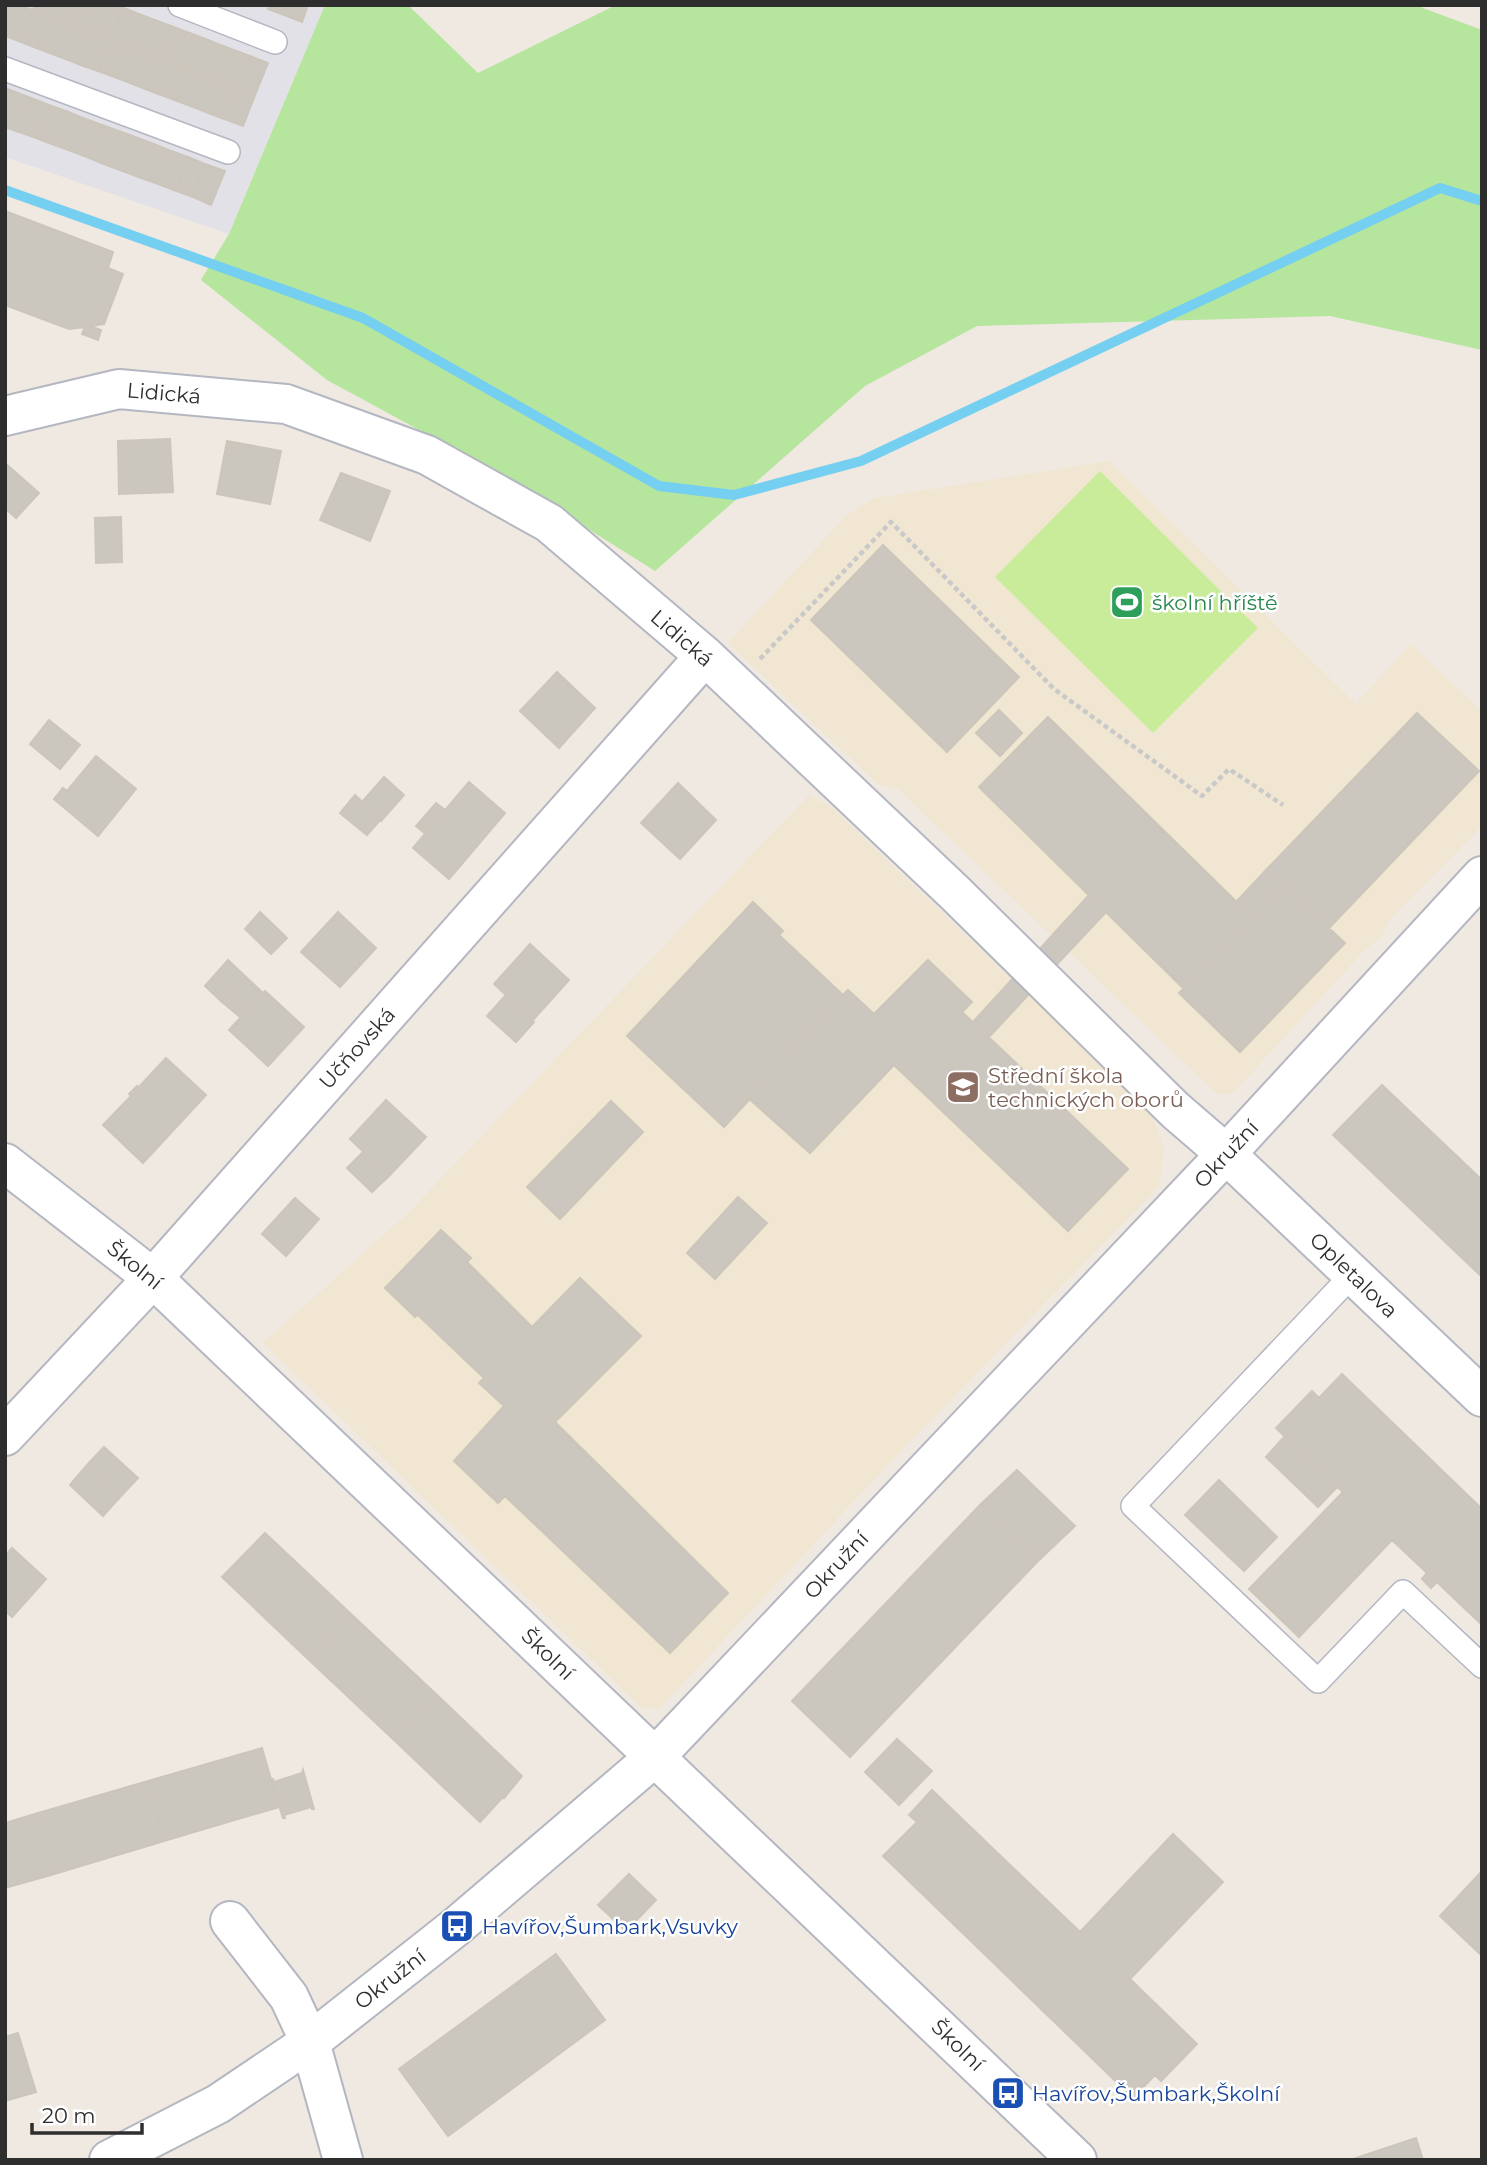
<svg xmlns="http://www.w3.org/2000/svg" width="1487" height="2165" viewBox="0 0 1487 2165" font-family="Montserrat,sans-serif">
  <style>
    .industrial { fill: #e3e1e8 }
    .education { fill: #f0e6d1 }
    .green { fill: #b6e59e }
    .pitch { fill: #c9ec9a }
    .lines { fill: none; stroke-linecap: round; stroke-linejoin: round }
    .stream { stroke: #75cff0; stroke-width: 10 }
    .building { fill: #cbc7bf; stroke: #cbc5ba; stroke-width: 2 }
    .service-casing { stroke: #b4b7c1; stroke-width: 26 }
    .minor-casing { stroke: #b4b7c1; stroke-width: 42 }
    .tertiary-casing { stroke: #b4b7c1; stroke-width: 42 }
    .path { stroke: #c9c9c9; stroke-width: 4.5; stroke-dasharray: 5 3.5; stroke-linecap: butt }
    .service { stroke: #fff; stroke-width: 23 }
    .minor { stroke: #fff; stroke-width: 38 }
    .tertiary { stroke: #fff; stroke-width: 38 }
    .labels { text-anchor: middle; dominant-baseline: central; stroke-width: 5; stroke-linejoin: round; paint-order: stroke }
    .street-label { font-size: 21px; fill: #2e2e2e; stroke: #fff }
    .leisure-label { font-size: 21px; fill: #27864d; stroke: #fff; text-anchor: start }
    .education-label { font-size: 21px; fill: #785e54; stroke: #fff; text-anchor: start }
    .transit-label { font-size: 21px; fill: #164399; stroke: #fff; text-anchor: start }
  </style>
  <rect width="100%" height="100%" fill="#efe9e1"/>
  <path class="industrial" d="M5,5H325L229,234L5,157Z"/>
  <path class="education" d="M1109,461L1356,704L1411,644L1482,712V826L1392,917L1382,935L1362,953L1233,1093L1217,1094L899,790L878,784L728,643L848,514L875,498Z
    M809,795L830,806L1151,1112L1164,1148L1159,1186L899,1453L660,1708H642L263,1343L407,1214Z"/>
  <path class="green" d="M325,5H408L478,73L616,5H1415L1482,30V350L1330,316L977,326L865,386L655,571L504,476L327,380L201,280L229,234Z"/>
  <path class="pitch" d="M1100,471L1258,628L1153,733L995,577Z"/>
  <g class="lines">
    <path class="stream" d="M5,190L363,318L659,486L734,495L861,461L1440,188L1482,201"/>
  </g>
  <path class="building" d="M5,5H17L5,36Z
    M17,5L33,10L21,42L5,36Z
    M35,5H53L49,16L33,10Z
    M53,5H71L64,22L49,16Z
    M71,5H88L80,28L64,22Z
    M88,5H107L95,34L80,28Z
    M107,5H116L124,8L111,40L95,34Z
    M270,5H288L284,15L268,9Z
    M288,5H308L302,22L284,15Z
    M124,8L139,14L127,46L111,40Z
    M33,10L49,16L36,48L21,42Z
    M139,14L155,20L143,52L127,46Z
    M49,16L64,22L52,54L36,48Z
    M155,20L171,26L159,58L143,52Z
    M64,22L80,28L68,60L52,54Z
    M171,26L187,32L174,64L159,58Z
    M80,28L95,34L83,66L68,60Z
    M187,32L203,38L190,70L174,64Z
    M95,34L111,40L98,71L83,66Z
    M203,38L218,44L206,76L190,70Z
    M111,40L126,46L114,77L98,71Z
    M218,44L234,50L222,82L206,76Z
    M126,46L142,51L130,83L114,77Z
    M234,50L250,56L238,88L222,82Z
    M142,51L157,57L145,89L130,83Z
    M250,56L268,63L255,95L238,88Z
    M157,57L173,63L161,95L145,89Z
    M173,63L189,69L177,101L161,95Z
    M189,69L205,75L193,107L177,101Z
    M205,75L220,81L208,113L193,107Z
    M220,81L236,87L224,119L208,113Z
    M236,87L255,95L243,126L224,119Z
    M5,88L13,91L5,111Z
    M13,91L31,98L19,132L5,127V111Z
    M31,98L49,105L36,138L19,132Z
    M49,105L66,111L54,145L36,138Z
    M66,111L83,118L71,151L54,145Z
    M83,118L102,125L89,158L71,151Z
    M102,125L119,131L106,165L89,158Z
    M119,131L138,138L125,172L106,165Z
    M138,138L154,144L141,178L125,172Z
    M154,144L171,151L158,184L141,178Z
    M171,151L188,157L176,191L158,184Z
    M188,157L205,164L193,197L176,191Z
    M205,164L225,171L211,205L193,197Z
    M5,211L113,252L108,268L123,274L104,324L90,326L86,325L85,327L69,329L5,305Z
    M90,326L101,330L98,340L82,334L85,327Z
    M170,439L173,492L119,494L118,441Z
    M227,441L281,451L270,504L217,494Z
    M5,463L39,493L16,518L5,508Z
    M341,473L390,491L370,541L320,520Z
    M121,517L122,562L96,563L95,518Z
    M883,545L1019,677L947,752L811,620Z
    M557,672L595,708L559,748L520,711Z
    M999,710L1022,733L1000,756L976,733Z
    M1417,713L1479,771L1329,928L1267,869Z
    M1048,717L1253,918L1183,988L979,787Z
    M49,720L80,745L60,769L30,744Z
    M96,756L136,789L98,836L54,799L63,788L67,791Z
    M384,777L404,795L381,821L362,802Z
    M469,782L505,813L449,879L413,848Z
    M678,783L716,820L680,859L641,823Z
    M355,795L381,819L367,835L340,813Z
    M436,803L445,810L426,834L416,826Z
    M1267,869L1284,886L1253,918L1237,901Z
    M1284,886L1345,943L1240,1052L1179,993Z
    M1089,895L1106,912L989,1037L973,1022Z
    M753,902L783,931L779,935L843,995L747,1097L750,1099L724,1127L627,1036Z
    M260,912L287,938L271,954L245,929Z
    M338,912L376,948L340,987L301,952Z
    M530,944L569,980L533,1020L494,984Z
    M228,960L246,977L222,1002L205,986Z
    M928,960L972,1002L962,1012L1128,1169L1068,1231L894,1065L810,1153L747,1097L848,990L874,1014Z
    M246,977L263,993L240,1017L222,1002Z
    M265,991L304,1027L268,1066L229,1030Z
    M505,996L534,1022L516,1042L487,1016Z
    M166,1058L206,1095L143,1163L103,1125L131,1096L129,1094L137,1086L138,1088Z
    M1382,1085L1482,1180V1277L1333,1135Z
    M386,1100L426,1137L389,1176L350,1139Z
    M611,1101L643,1132L560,1219L527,1187Z
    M363,1152L389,1176L372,1192L347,1168Z
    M738,1197L767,1223L715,1279L687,1253Z
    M295,1198L319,1219L286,1256L262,1234Z
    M441,1230L471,1258L467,1262L532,1327L580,1278L641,1336L555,1422L728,1593L670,1653L505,1496L498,1503L454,1461L504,1406L479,1383L484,1378L418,1315L415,1317L385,1288Z
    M1342,1374L1482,1509V1625L1437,1582L1431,1588L1422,1579L1427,1573L1392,1540L1299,1637L1249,1589L1343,1492L1276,1428L1312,1391L1319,1398Z
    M1285,1436L1337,1487L1318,1507L1266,1457Z
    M104,1447L138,1478L121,1496L87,1465Z
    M87,1465L121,1496L103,1516L70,1485Z
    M1017,1470L1075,1526L1039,1560L981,1504Z
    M1219,1480L1277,1537L1244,1571L1185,1515Z
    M981,1504L1039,1560L850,1757L792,1701Z
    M265,1533L351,1614L308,1659L222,1577Z
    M12,1548L46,1579L29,1598L5,1576V1556Z
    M5,1576L29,1598L12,1617L5,1611Z
    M351,1614L437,1695L394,1740L308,1659Z
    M437,1695L522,1776L504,1798L503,1797L480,1822L394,1740Z
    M897,1739L932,1771L899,1805L865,1772Z
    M262,1748L279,1807L164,1841L148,1781Z
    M303,1770L314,1809H312L311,1807L284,1815L285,1818H283L271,1780L273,1779L274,1782L302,1773Z
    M148,1781L164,1841L51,1875L35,1814Z
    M932,1790L1080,1932L1173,1834L1223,1882L1130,1979L1197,2044L1161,2081L1155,2075L1133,2098L883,1856L917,1822L909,1815Z
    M35,1814L51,1875L5,1888V1823Z
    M1482,1871V1956L1440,1916Z
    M629,1874L656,1900L626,1931L598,1905Z
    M556,1954L605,2020L448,2136L399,2069Z
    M18,2033L36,2092L5,2101V2037Z
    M1416,2138L1423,2160H1350Z"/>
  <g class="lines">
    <g class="service-casing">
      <path id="service" d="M180,5L275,42
        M5,69L228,152
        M1353,1274L1133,1506L1318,1681L1403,1592L1482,1666"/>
    </g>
    <g class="minor-casing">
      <path id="minor" d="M5,416L119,389L286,404L427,455L549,523L705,656L955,893L1175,1110L1226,1154
        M5,1163L153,1278L1077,2160
        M5,1436L153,1278L705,656
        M230,1921L289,1997L310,2042L343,2160"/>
    </g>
    <g class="tertiary-casing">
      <path id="tertiary" d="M1226,1154L1482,1397
        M109,2160L218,2104L310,2042L457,1926L656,1756L1226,1154L1482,876"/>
    </g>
    <path class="path" d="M760,659L891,522L1054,689L1202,796L1229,769L1283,805"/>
    <use href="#service" class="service"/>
    <use href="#minor" class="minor"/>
    <use href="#tertiary" class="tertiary"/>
  </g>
  <defs>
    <g id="stadium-square" transform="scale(1.75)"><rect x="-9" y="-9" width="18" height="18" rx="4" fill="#2e9e5b" stroke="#fff"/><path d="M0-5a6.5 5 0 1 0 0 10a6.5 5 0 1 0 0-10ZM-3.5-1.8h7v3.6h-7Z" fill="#fff"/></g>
    <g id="university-square" transform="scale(1.75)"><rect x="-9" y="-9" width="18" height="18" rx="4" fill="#8d6e63" stroke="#fff"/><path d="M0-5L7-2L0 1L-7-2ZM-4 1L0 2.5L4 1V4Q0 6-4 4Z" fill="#fff"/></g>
    <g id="bus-square" transform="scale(1.75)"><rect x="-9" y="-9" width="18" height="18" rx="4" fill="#1a4fb4" stroke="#fff"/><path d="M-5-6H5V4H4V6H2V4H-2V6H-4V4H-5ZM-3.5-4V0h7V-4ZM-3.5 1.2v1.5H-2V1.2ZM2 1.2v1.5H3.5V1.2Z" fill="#fff"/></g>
  </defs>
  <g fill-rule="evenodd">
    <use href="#stadium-square" x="1127" y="602"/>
    <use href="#university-square" x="963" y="1087"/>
    <use href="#bus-square" x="457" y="1926"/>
    <use href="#bus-square" x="1008" y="2093"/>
  </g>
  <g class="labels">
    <g class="street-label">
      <text transform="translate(164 393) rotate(5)">Lidická</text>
      <text transform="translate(682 638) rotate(41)">Lidická</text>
      <text transform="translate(357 1048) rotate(-48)">Učňovská</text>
      <text transform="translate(1226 1154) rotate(-47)">Okružní</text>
      <text transform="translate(135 1265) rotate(39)">Školní</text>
      <text transform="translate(1354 1275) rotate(44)">Opletalova</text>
      <text transform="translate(836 1565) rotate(-47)">Okružní</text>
      <text transform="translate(548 1654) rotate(44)">Školní</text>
      <text transform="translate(390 1979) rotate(-38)">Okružní</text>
      <text transform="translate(958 2045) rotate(44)">Školní</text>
    </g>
    <g class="leisure-label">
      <text x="1152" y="602">školní hříště</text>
    </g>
    <g class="education-label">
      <text x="988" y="1075">Střední škola<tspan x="988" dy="24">technických oborů</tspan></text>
    </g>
    <g class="transit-label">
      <text x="482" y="1926">Havířov,Šumbark,Vsuvky</text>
      <text x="1032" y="2093">Havířov,Šumbark,Školní</text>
    </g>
  </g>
  <rect width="1487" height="2165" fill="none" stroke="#2e2e2e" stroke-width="14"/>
  <path d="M32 2123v10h110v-10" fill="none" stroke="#2e2e2e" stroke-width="3.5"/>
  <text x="42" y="2123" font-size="21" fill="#2e2e2e" stroke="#ffffff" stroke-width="5" paint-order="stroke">20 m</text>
</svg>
